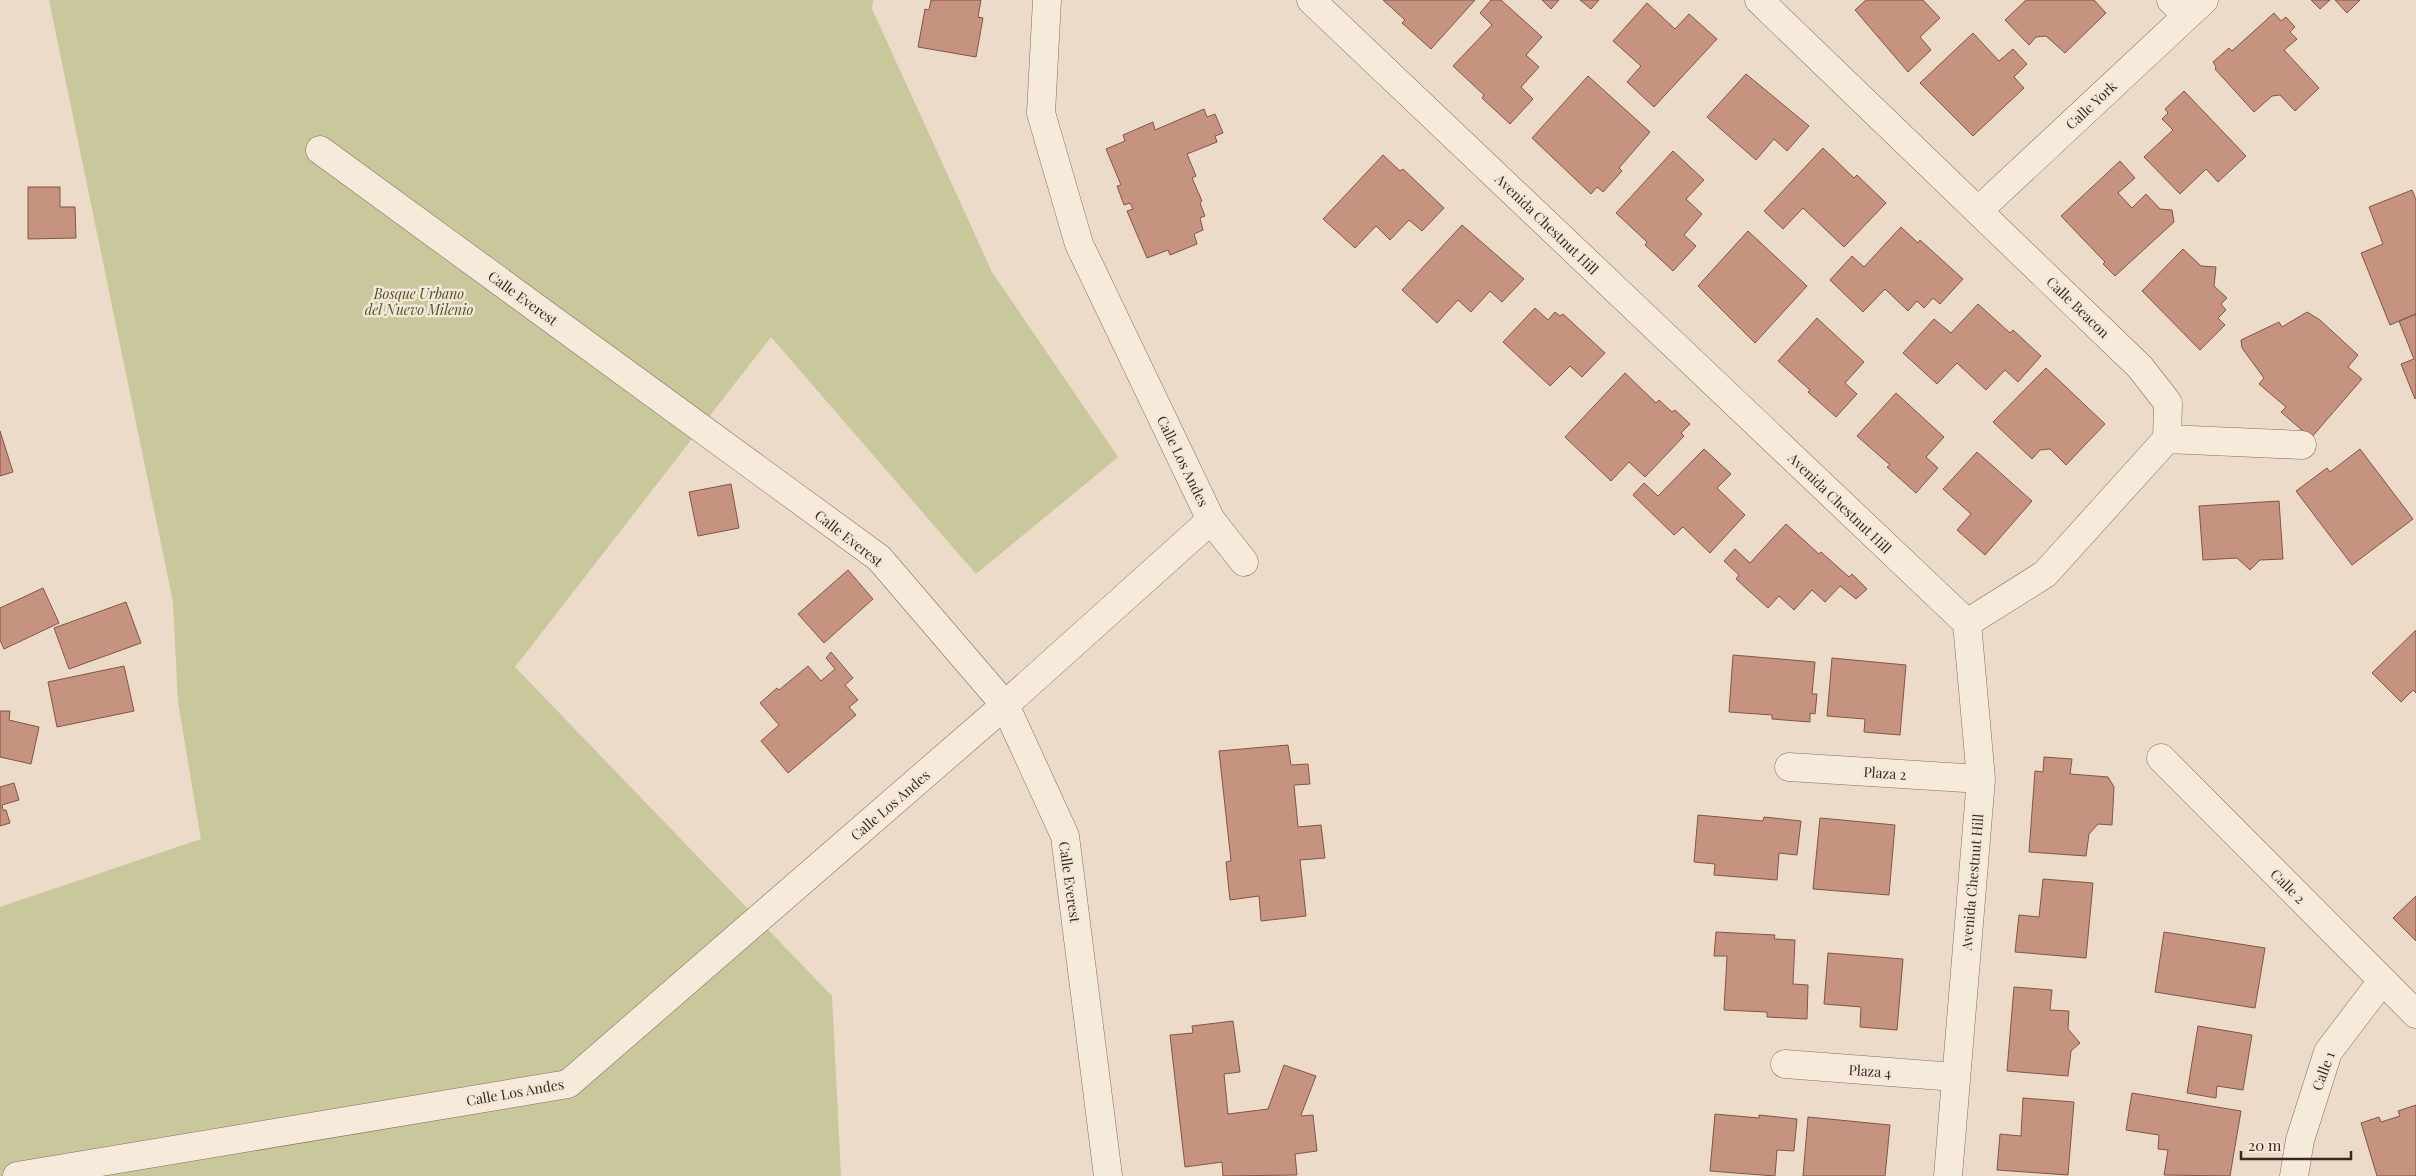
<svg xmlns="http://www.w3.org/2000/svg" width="2416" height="1176" viewBox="0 0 2416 1176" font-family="'Playfair Display',serif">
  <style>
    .green { fill: #c9c79c }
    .building { fill: #c69381; stroke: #835546 }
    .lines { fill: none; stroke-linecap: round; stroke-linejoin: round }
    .street-casing { stroke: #866d5e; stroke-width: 29 }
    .street { stroke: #f6eadb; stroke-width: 28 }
    .labels { text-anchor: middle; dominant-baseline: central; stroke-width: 5; stroke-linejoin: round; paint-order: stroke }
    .street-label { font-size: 14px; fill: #372821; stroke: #f3e7d7 }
    .park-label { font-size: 14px; font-style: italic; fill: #4e5229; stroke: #f3e7d7 }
  </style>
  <rect width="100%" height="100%" fill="#ebdbc8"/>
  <path class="green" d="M49,0H873L872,9L992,272L1118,457L976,574L771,337L515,667L832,996L841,1176H0V907L201,839L178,702L173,602Z"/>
  <path class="building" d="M931,0H981L978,17L983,18L976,57L918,47L925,9L929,10Z
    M1383,0H1475L1431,49L1402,23L1405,20Z
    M1491,0H1501L1542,37L1526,55L1539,67L1521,87L1533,99L1510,124L1482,98L1484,95L1453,66L1492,25L1480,13Z
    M1542,0H1559L1551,9Z
    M1580,0H1599L1591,9Z
    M1866,0H1923L1940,18L1920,37L1931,50L1908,72L1855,10Z
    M2026,0H2094L2106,13L2065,53L2046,36L2036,37L2029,45L2005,20Z
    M2311,0H2330L2320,9Z
    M2335,0H2360L2347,13Z
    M1647,3L1675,29L1689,14L1717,39L1654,107L1627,82L1641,66L1613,41Z
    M2274,13L2281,21L2286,17L2295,27L2290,32L2297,39L2284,50L2319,88L2295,111L2280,95L2272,96L2254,112L2215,69L2216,67L2213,62L2229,48L2232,51Z
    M1973,33L1999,61L2013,49L2027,64L2014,77L2024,88L1973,136L1920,83Z
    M1746,74L1809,126L1787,151L1774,139L1756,160L1707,117Z
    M1588,76L1650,132L1619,168L1622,171L1603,192L1597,187L1591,194L1532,138Z
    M2184,91L2246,156L2218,182L2206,169L2180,194L2144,157L2173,130L2162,119L2168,113L2165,109Z
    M1204,109L1207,117L1215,114L1223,133L1215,136L1217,142L1187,154L1196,176L1192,178L1202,201L1200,203L1205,216L1200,218L1203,230L1194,234L1197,244L1170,255L1168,250L1147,258L1127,211L1133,209L1130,203L1124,205L1117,186L1121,185L1106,149L1125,141L1123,135L1153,122L1155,130Z
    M1823,148L1854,178L1857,175L1886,203L1844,247L1803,208L1783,229L1764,211Z
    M1673,151L1704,180L1686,199L1702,214L1684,235L1696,246L1673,271L1645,245L1647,242L1616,213Z
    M1383,155L1400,171L1403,169L1444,208L1422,231L1409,220L1390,240L1376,226L1355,248L1323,219Z
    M2120,161L2135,178L2118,193L2132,208L2146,194L2160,209L2172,210L2174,222L2115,276L2103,264L2105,262L2061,216Z
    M28,187H60V207H75L76,238L28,239Z
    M2412,190L2416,200V314L2390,325L2361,253L2383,244L2369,207Z
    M1462,225L1524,279L1502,302L1490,291L1471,312L1458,300L1437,323L1402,290Z
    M1901,227L1918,243L1920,240L1963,279L1940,304L1933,298L1924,308L1917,301L1908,311L1885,289L1863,312L1830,280L1852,256L1864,267Z
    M1748,231L1807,286L1755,343L1698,286Z
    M2183,249L2201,266L2216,267L2214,286L2227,298L2221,304L2226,310L2218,318L2225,325L2200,350L2142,291Z
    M1978,304L2010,333L2013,330L2041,356L2018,382L2005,370L1986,390L1957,363L1937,384L1903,353L1934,319L1951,333Z
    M1535,308L1548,320L1555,312L1560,316L1563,314L1605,353L1582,377L1570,366L1550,386L1503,342Z
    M2307,312L2320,320L2358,355L2348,367L2362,379L2311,438L2281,412L2286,407L2259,384L2264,378L2242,348L2241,340L2279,322L2282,327Z
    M2416,314V398L2415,399L2401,364L2414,359L2399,321Z
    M1817,318L1864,362L1845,383L1857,394L1836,417L1808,392L1810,390L1778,361Z
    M2046,368L2105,424L2066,465L2050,449L2040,450L2032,459L1993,422Z
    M1625,373L1656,403L1659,400L1672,412L1675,410L1690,424L1681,433L1684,436L1645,477L1629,462L1611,481L1565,437Z
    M1896,393L1944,437L1926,457L1938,468L1916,493L1887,467L1890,465L1857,436Z
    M0,431L13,472L0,476Z
    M1704,449L1731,474L1717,488L1745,515L1710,553L1683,527L1674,535L1633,495L1644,483L1658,496Z
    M2360,449L2413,519L2352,565L2296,491L2327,468L2330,472Z
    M1977,452L2032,501L1985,555L1957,530L1971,514L1943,489Z
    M731,484L739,528L698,536L689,492Z
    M2279,501L2283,559L2260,560L2250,570L2237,558L2203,560L2199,506Z
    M1786,524L1819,554L1821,552L1849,577L1852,574L1867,589L1856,599L1840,586L1825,602L1812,590L1794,610L1779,596L1768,608L1736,579L1739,575L1724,561L1735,549L1750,563Z
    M848,570L873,599L824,643L798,614Z
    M43,588L59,623L4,649L0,640V608Z
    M126,602L141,643L69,669L54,628Z
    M2416,630V693L2413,690L2401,702L2372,673Z
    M831,652L853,678L845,685L858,700L849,707L856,715L788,773L761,741L779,725L760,703L777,688L779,690L808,666L821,681L835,669L826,658Z
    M1733,655L1815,662L1812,694H1817L1815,714L1810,713V722L1772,719V715L1729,712Z
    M1832,658L1906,665L1900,735L1864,732L1865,719L1827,716Z
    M124,666L134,711L57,727L48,682Z
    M0,711H10L9,720L39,727L31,764L0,757Z
    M1288,745L1291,765L1308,764L1310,784L1294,785L1298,827L1321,825L1325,858L1300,860L1306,916L1261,921L1259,896L1230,900L1226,862L1231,861L1219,751Z
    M2044,757L2072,759L2070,774L2108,777L2114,787L2112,825L2098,824L2089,834L2086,856L2029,852L2035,771L2043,772Z
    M14,783L19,800L2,805L3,810H6L10,823L0,826V787Z
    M1698,815L1763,821L1764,817L1801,821L1797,855L1779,853L1777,880L1714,875L1715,864L1694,862Z
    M1820,818L1895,825L1889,895L1813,889Z
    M2043,879L2093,883L2086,958L2015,952L2019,915L2039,917Z
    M2416,896V941L2393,918Z
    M1716,932L1775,935L1774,939L1795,940L1793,984L1808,985L1807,1019L1767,1017V1012L1724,1010L1727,956H1714Z
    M2164,932L2265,948L2255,1008L2155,992Z
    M1828,953L1903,959L1897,1030L1860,1027L1861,1007L1824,1004Z
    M2014,987L2052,990L2050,1010L2069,1011L2068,1029L2080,1043L2071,1051L2068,1076L2007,1071Z
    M1233,1021L1240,1072L1224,1074L1228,1114L1268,1109L1284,1065L1316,1076L1301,1115L1302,1116L1313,1115L1317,1151L1295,1154L1297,1175L1223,1176L1222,1162L1185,1167L1170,1035L1193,1033L1192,1026Z
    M2198,1026L2252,1035L2243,1090L2217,1086L2216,1098L2187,1093Z
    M2132,1093L2241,1111L2230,1176L2164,1175L2168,1150L2158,1149L2159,1135L2126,1130Z
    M2023,1098L2074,1102L2068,1175L1997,1170L2000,1134L2021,1136Z
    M2416,1105V1176H2377L2361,1123L2379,1117L2381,1122L2400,1116L2398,1111Z
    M1715,1114L1759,1118V1115L1797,1119L1794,1151L1777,1150L1775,1176L1710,1171Z
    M1808,1117L1890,1125L1885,1176H1803Z"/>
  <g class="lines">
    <g class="street-casing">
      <path id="street" d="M1047,0L1041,113L1079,244L1211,520L1244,562
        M1311,0L1967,623L1981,779L1948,1176
        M1759,0L2140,367L2168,403L2167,439L2045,574L1967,623
        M2171,0L2187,16
        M320,150L879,558L1005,705L1065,836L1108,1176
        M1979,210L2204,0
        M2167,439L2302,445
        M2161,758L2416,1014
        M1789,767L1981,779
        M1785,1064L1955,1077
        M17,1176L568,1084L1005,705L1211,520
        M2294,1176L2300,1140L2328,1052L2382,981"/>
    </g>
    <use href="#street" class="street"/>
  </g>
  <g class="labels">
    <g class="street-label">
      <text transform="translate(2091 105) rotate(-43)">Calle York</text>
      <text transform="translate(1547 224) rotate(44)">Avenida Chestnut Hill</text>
      <text transform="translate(523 298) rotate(36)">Calle Everest</text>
      <text transform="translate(2078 307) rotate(44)">Calle Beacon</text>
      <text transform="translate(1183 461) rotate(64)">Calle Los Andes</text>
      <text transform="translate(1840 503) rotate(44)">Avenida Chestnut Hill</text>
      <text transform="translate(849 538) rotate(38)">Calle Everest</text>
      <text transform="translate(1885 773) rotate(4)">Plaza 2</text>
      <text transform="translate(890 805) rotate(-41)">Calle Los Andes</text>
      <text transform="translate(1070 882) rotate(82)">Calle Everest</text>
      <text transform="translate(1972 882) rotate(-85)">Avenida Chestnut Hill</text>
      <text transform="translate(2288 886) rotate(45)">Calle 2</text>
      <text transform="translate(1870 1071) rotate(4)">Plaza 4</text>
      <text transform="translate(2323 1071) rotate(-70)">Calle 1</text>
      <text transform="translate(515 1092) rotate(-10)">Calle Los Andes</text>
    </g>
    <g class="park-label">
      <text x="419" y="293">Bosque Urbano<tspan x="419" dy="16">del Nuevo Milenio</tspan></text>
    </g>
  </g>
  <path d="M2241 1151v8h110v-8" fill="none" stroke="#372821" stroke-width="2.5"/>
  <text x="2248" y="1151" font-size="15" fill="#372821" stroke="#f3e7d7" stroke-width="4" paint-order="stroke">20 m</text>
</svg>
